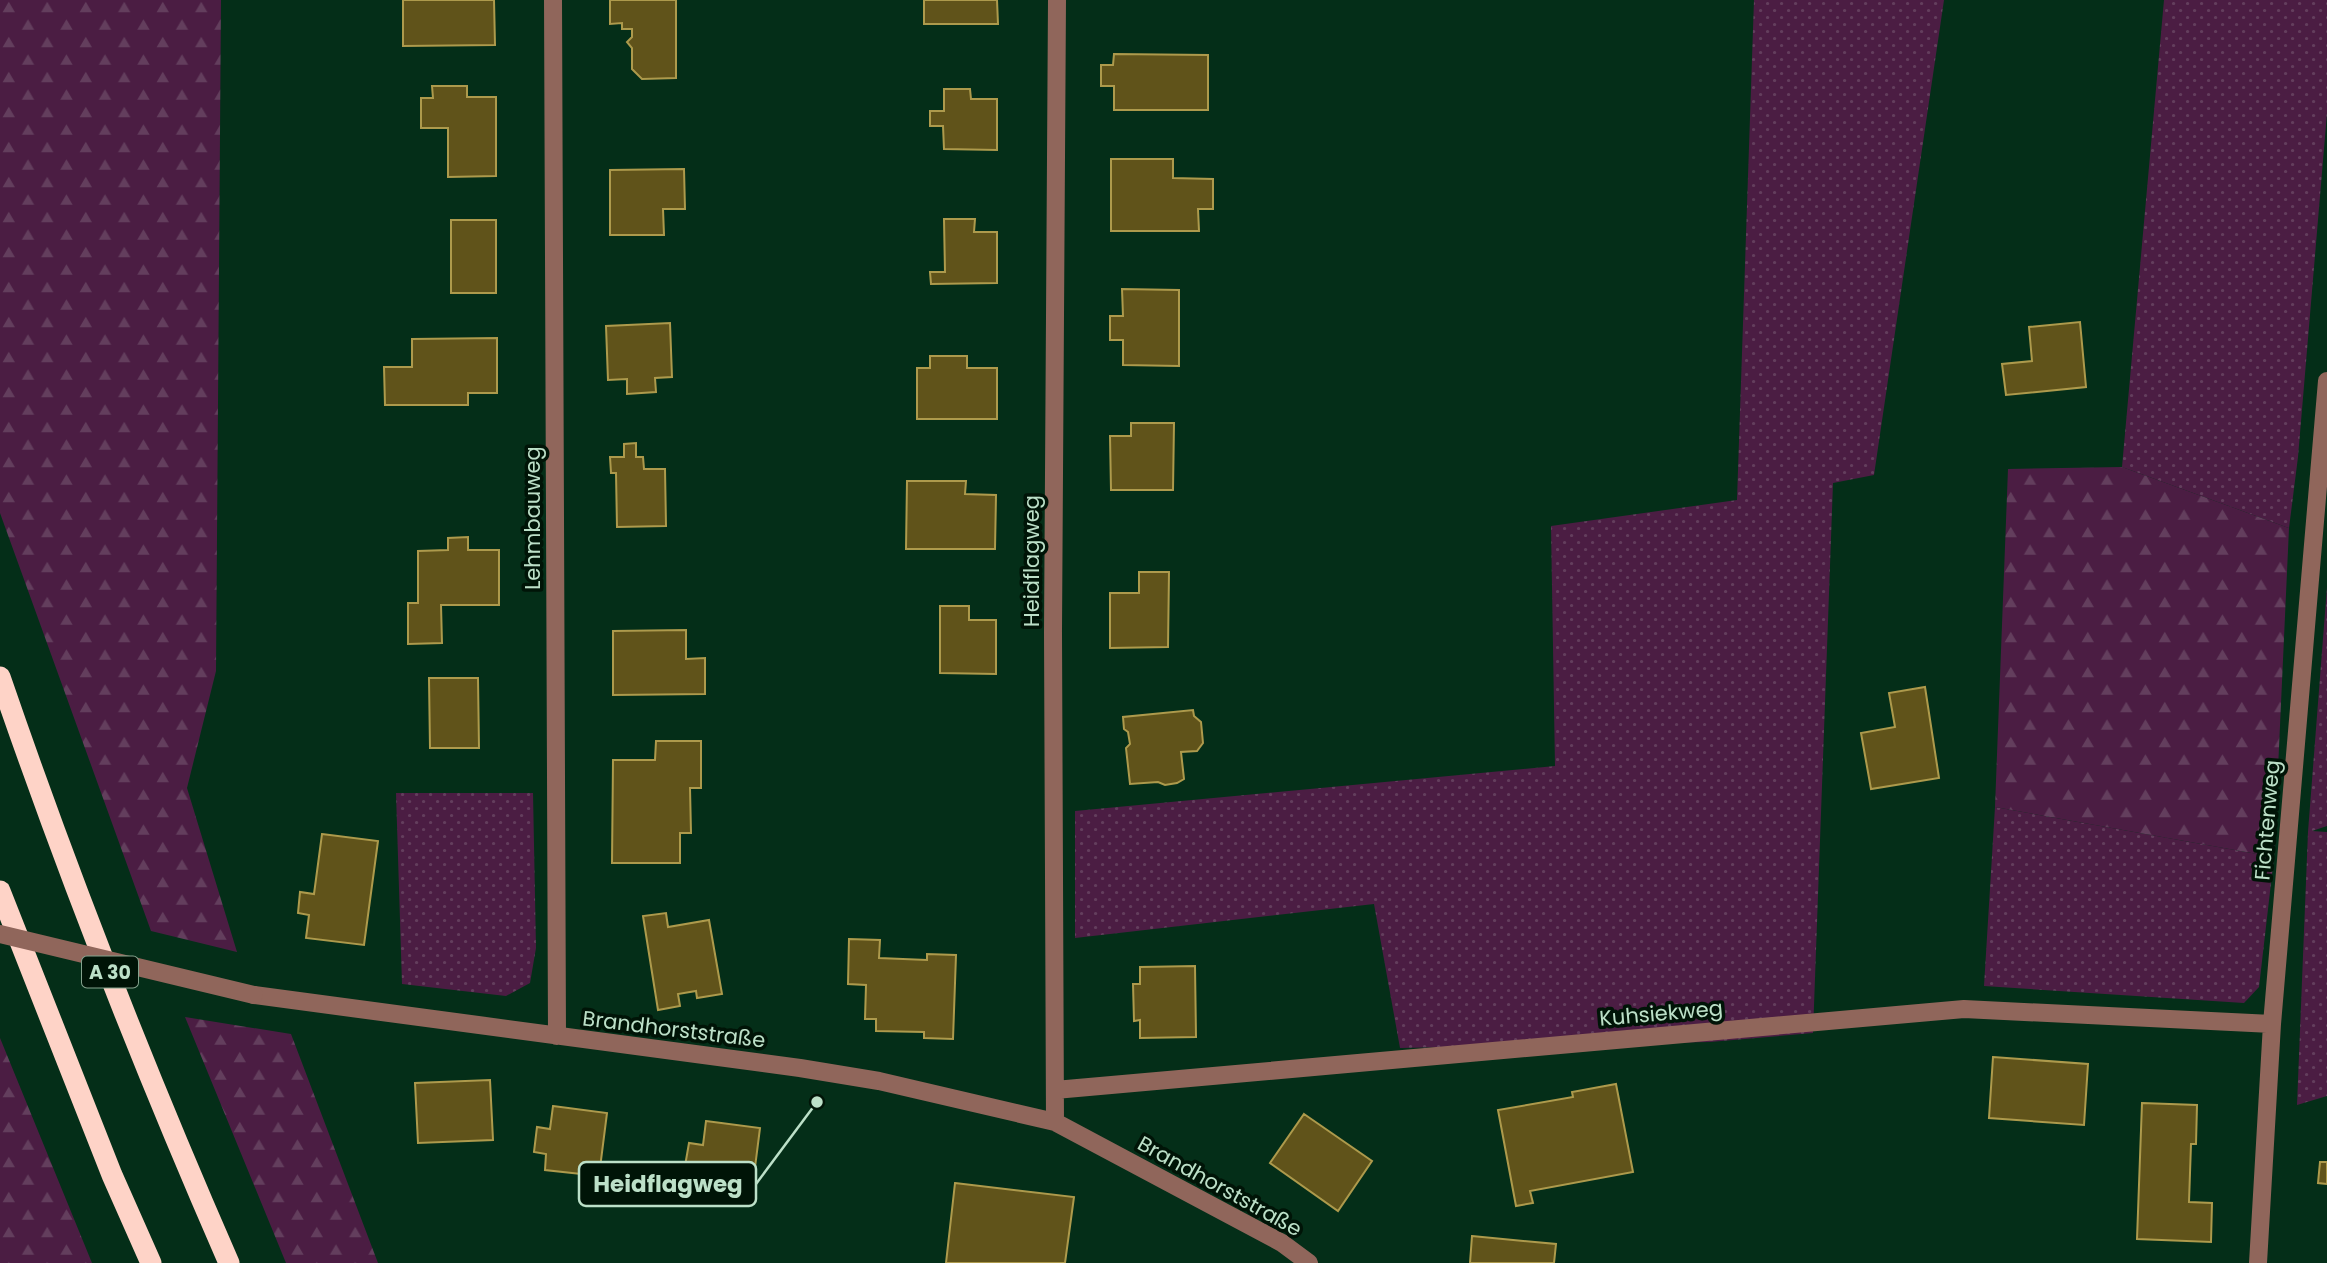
<svg xmlns="http://www.w3.org/2000/svg" width="2327" height="1263" viewBox="0 0 2327 1263" font-family="Poppins,sans-serif">
  <style>
    .grass { fill: url(#grass-dots) }
    .forest { fill: url(#forest-firs) }
    .building { fill: #60531a; stroke: #ad9a4c; stroke-width: 2 }
    .lines { fill: none; stroke-linecap: round; stroke-linejoin: round }
    .minor { stroke: #90665b; stroke-width: 18 }
    .highway { stroke: #fed3c7; stroke-width: 21 }
    .minor-bridge { stroke: #90665b; stroke-width: 18 }
    .labels { text-anchor: middle; dominant-baseline: central; stroke-width: 7; stroke-linejoin: round; paint-order: stroke }
    .shield { fill: #001407; stroke: #84a38e; stroke-width: 2 }
    .shield-label { font-size: 19px; font-weight: bold; fill: #bce0c8 }
    .street-label { font-size: 21px; fill: #bce0c8; stroke: #001407 }
    .leader { fill: none; stroke: #bce0c8; stroke-width: 2.5 }
    .callout-dot { fill: #bce0c8; stroke: #001407; stroke-width: 2.5 }
    .callout { fill: #001407; stroke: #bce0c8; stroke-width: 2.5 }
    .callout-label { font-size: 23px; text-anchor: middle; font-weight: bold; fill: #bce0c8 }
  </style>
  <defs>
    <pattern id="grass-dots" width="8" height="8" patternUnits="userSpaceOnUse" patternTransform="scale(1.75)"><rect width="8" height="8" fill="#4b1d43"/><path d="M2 2h.1M6 6h.1" fill="none" stroke="#633e5d" stroke-width="1.8" stroke-linecap="round"/></pattern>
    <pattern id="forest-firs" width="22" height="20" patternUnits="userSpaceOnUse" patternTransform="scale(1.75)"><rect width="22" height="20" fill="#4b1d43"/><path d="M5 1l3.5 6h-7zM16 11l3.5 6h-7z" fill="#633e5d"/></pattern>
  </defs>
  <rect width="100%" height="100%" fill="#042e18"/>
  <path class="grass" d="M1754,0H1944L1874,475L1833,483L1813,1033L1710,1042L1400,1048L1374,904L1075,938V811L1555,766L1551,526L1737,500Z
    M2164,0H2327V113L2298,457L2289,528L2122,467Z
    M2327,587V826L2312,831L2327,832V1096L2297,1105L2308,832Z
    M396,793H533L536,948L530,983L506,996L402,984Z
    M1995,807L2274,857L2259,987L2244,1003L1984,986Z"/>
  <path class="forest" d="M0,0H221L216,671L187,788L237,952L151,931L0,513Z
    M2122,467L2289,528L2274,857L1995,807L2008,469Z
    M185,1017L291,1034L378,1263H286Z
    M0,1038L92,1263H0Z"/>
  <path class="building" d="M403,0H494L495,45L403,46Z
    M610,0H676V78L642,79L632,69V48L627,42L632,37V29H622V23L610,24Z
    M924,0H997L998,24H924Z
    M1114,54L1208,55V110H1114V86H1101V65H1113Z
    M432,86H467V97H496V176L448,177V128H421V98H433Z
    M944,89H970L971,99H997V150L944,149L943,126H930V111H944Z
    M1111,159H1173V178L1213,179V209H1198L1199,231H1111Z
    M684,169L685,209H663L664,235H610V170Z
    M944,219H975L974,232H997V283L931,284L930,272H945Z
    M451,220H496V293H451Z
    M1122,289L1179,290V366L1123,365V340H1110V316H1123Z
    M2080,322L2086,387L2006,395L2002,364L2032,361L2029,327Z
    M670,323L672,377L655,378L656,392L627,394V379L608,380L606,326Z
    M497,338V393H468V405H385L384,367H412V339Z
    M930,356H967V368H997V419H917V368H930Z
    M1131,423H1174L1173,490H1111L1110,436H1131Z
    M636,443V457H643L644,469H665L666,526L617,527L616,473H611L610,457H624V444Z
    M907,481H966L965,494L996,495L995,549H906Z
    M468,537V550H499V605H441L442,643L408,644V603H418V551L448,550V538Z
    M1139,572H1169L1168,647L1110,648V593H1139Z
    M940,606H969V620H996V674L940,673Z
    M686,630V659L705,658V694L613,695V631Z
    M429,678H478L479,748H430Z
    M1925,687L1939,778L1871,789L1861,733L1895,727L1889,693Z
    M1193,710L1194,716L1201,722L1203,743L1197,751L1181,752L1184,779L1177,783L1165,785L1158,782L1130,784L1126,748L1130,744L1128,732L1124,729L1123,717Z
    M656,741H701V788H690L691,833H680V863H612L613,760H655Z
    M322,834L378,841L364,945L306,938L309,915L298,913L300,892L314,894Z
    M666,913L668,927L709,920L722,994L697,998L696,991L678,994L680,1006L658,1010L643,916Z
    M849,939L880,940L879,958L927,960V954L956,955L953,1039L924,1038V1032L876,1031V1019H865L866,985L848,984Z
    M1195,966L1196,1037L1140,1038V1020L1134,1021L1133,984H1140V967Z
    M1993,1057L2088,1064L2084,1125L1989,1118Z
    M490,1080L493,1140L418,1143L415,1083Z
    M1616,1084L1633,1172L1530,1191L1533,1203L1516,1206L1498,1110L1573,1097L1572,1092Z
    M2142,1103L2197,1105L2196,1144H2191L2189,1202L2212,1203L2211,1242L2137,1239Z
    M553,1106L607,1113L599,1176L545,1170L546,1154L534,1152L537,1127L550,1129Z
    M1304,1114L1372,1161L1338,1211L1270,1163Z
    M706,1121L760,1128L751,1199L697,1192L699,1168L685,1166L689,1143L703,1145Z
    M2320,1162H2327V1184L2318,1183Z
    M955,1183L1074,1197L1065,1263H946Z
    M1472,1236L1556,1244L1554,1263H1470Z"/>
  <g class="lines">
    <path class="minor" d="M553,0L557,1036
      M254,995L800,1068L879,1081L1055,1122L1282,1243L1309,1263
      M1055,1090L1964,1009L2272,1024
      M1055,1122L1053,632L1057,0
      M2258,1263L2272,1024L2327,381"/>
    <path class="highway" d="M0,677C68,875 145,1071 229,1263
      M0,891L112,1175L151,1263"/>
    <path class="minor-bridge" d="M0,934L254,995"/>
  </g>
  <g class="labels">
    <rect class="shield" x="82" y="956.5" width="56" height="31" rx="5"/>
    <g class="shield-label">
      <text x="110" y="972">A 30</text>
    </g>
    <g class="street-label">
      <text transform="translate(532 518) rotate(-90)">Lehmbauweg</text>
      <text transform="translate(1031 561) rotate(-90)">Heidflagweg</text>
      <text transform="translate(2267 820) rotate(-85)">Fichtenweg</text>
      <text transform="translate(1661 1013) rotate(-5)">Kuhsiekweg</text>
      <text transform="translate(674 1029) rotate(7)">Brandhorststraße</text>
      <text transform="translate(1220 1186) rotate(29)">Brandhorststraße</text>
    </g>
  </g>
  <path class="leader" d="M817 1102L756 1184"/>
  <circle class="callout-dot" cx="817" cy="1102" r="7"/>
  <rect class="callout" x="579" y="1162" width="177" height="44" rx="7"/>
  <g class="callout-label">
    <text x="668" y="1192">Heidflagweg</text>
  </g>
</svg>
